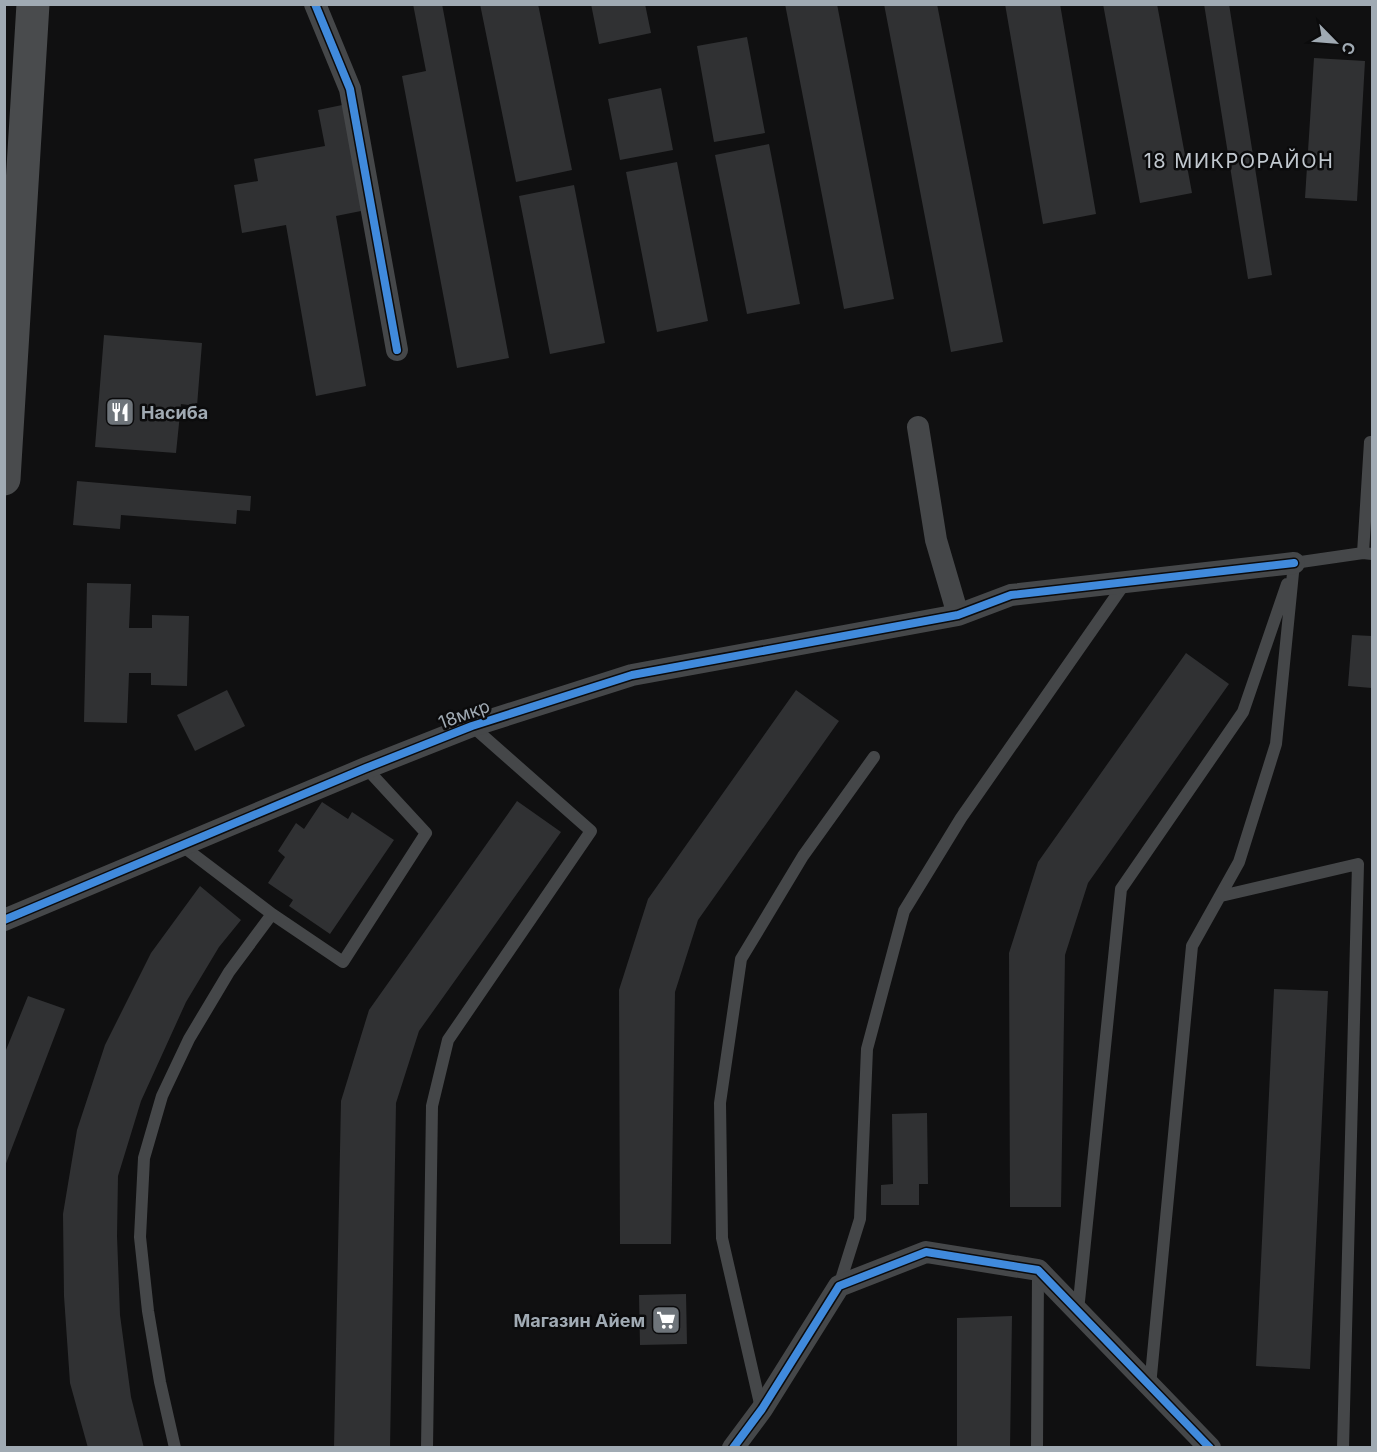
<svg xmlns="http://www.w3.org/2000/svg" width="1377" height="1452" viewBox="0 0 1377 1452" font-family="Inter,sans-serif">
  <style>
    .building { fill: #303133 }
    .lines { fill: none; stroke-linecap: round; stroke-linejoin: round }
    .lane { stroke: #454749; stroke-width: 12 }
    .street { stroke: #454749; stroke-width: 22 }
    .secondary { stroke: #494b4d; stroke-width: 33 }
    .cycleway-casing { stroke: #0b0b0c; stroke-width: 11 }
    .cycleway { stroke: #408adc; stroke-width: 8 }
    .labels { text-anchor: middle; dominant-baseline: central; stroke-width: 5; stroke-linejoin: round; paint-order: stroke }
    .poi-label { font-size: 18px; font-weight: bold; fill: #a0aab3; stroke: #0b0b0c; text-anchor: start }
    .street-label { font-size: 18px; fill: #a0aab3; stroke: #0b0b0c }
    .neighbourhood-label { font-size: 20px; letter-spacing: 1.5px; fill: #c1c8cf; stroke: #0b0b0c }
  </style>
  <rect width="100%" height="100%" fill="#101011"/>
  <path class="building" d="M413,4H442L509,358L457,368L402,76L426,71Z
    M480,4H538L572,170L516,182Z
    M591,4H645L651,33L599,44Z
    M785,4H837L894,299L844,309Z
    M884,4H937L1003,342L951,352Z
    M1005,4H1060L1096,214L1043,224Z
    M1103,4H1157L1192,193L1140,203Z
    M1204,4H1229L1272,275L1248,279Z
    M747,37L765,133L714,142L697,46Z
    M1314,58L1365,61L1357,201L1305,198Z
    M661,88L673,150L620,160L608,99Z
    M347,104L366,210L336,216L366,386L316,396L286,225L242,233L234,185L258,181L254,159L325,146L318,110Z
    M769,144L800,304L747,314L715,155Z
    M677,162L708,321L657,332L626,172Z
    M574,185L605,343L550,354L519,196Z
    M104,335L202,343L197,406L181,404L176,453L95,447Z
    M77,481L251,496L250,511L237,510L236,524L121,515L120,529L73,525Z
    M87,583L131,584L129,628H152V615L189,616L187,686L151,685V673H129L127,723L84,722Z
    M1352,635L1372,636V688L1348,686Z
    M1186,653L1229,684L1088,883L1065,955L1061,1207H1010L1009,953L1038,862Z
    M227,690L245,726L195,751L177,715Z
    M796,690L839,721L698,920L675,992L671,1244H620L619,990L648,899Z
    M517,801L561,832L419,1031L396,1103L390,1448H334L341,1101L369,1010Z
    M322,802L348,819L352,812L394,840L330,934L289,906L293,900L268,883L285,857L278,851L296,823L304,829Z
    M200,886L241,920L219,947L186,1002L141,1101L118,1176L117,1236L120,1315L131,1397L144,1448H88L70,1383L64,1296L63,1214L77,1130L105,1045L151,953Z
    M1274,989L1328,991L1310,1369L1256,1366Z
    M28,996L65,1009L5,1166L4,1055Z
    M927,1113L928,1184H919V1205H881V1185L893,1184L892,1114Z
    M686,1294L687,1344L640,1345L639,1295Z
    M1012,1316L1010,1448H957V1318Z"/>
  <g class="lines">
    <path class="lane" d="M1372,442H1370L1363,553L1372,554
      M1294,563L1363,553
      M1221,896L1358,864L1343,1448
      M272,914L343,962L426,833L366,768
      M839,1286L860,1219L867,1049L904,911L961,818L1125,583
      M1078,1311L1121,889L1243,712L1287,584
      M1150,1386L1192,946L1239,862L1276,744L1294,563
      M761,1408L722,1238L720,1103L741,959L803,856L874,757
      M175,1448L160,1382L148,1311L140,1237L144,1158L162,1096L189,1039L229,972L272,914L181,845
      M427,1448L432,1106L448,1040L591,831L472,726
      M1037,1448L1038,1272"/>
    <path class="street" d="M315,4L350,89L397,350
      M918,427L936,540L958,615
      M4,920L366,768L472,726L632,675L958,615L1011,595L1294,563
      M733,1448L762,1409L839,1286L926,1252L1038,1270L1210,1448"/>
    <path class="secondary" d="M4,479L33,4"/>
    <g class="cycleway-casing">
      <path id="cycleway" d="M315,4L350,89L397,350
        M4,920L366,768L472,726L632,675L958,615L1011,595L1294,563
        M733,1448L762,1409L839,1286L926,1252L1038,1270L1210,1448"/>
    </g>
    <use href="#cycleway" class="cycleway"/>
  </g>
  <defs>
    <g id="restaurant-square" transform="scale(1.5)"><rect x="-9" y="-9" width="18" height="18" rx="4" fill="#6e747a" stroke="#0b0b0c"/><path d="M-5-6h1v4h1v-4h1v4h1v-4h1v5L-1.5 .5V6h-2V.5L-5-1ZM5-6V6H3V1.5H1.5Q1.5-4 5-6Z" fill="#fff"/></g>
    <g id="supermarket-square" transform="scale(1.5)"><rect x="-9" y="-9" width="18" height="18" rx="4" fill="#6e747a" stroke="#0b0b0c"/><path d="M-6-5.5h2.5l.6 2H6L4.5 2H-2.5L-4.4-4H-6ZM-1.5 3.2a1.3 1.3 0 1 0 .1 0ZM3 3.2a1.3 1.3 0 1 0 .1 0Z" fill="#fff"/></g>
  </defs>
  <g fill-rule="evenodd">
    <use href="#restaurant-square" x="120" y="412"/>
    <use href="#supermarket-square" x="666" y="1320"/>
  </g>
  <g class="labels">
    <g class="poi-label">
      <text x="141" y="412">Насиба</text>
      <text x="645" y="1320" text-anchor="end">Магазин Айем</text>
    </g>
    <g class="street-label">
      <text transform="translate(464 714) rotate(-20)">18мкр</text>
    </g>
    <g class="neighbourhood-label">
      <text x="1239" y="161">18 МИКРОРАЙОН</text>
    </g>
  </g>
  <rect width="1377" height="1452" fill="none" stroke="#a0aab3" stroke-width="12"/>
  <g transform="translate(1335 42) rotate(115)" stroke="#0b0b0c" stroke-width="4.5" paint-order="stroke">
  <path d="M0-4.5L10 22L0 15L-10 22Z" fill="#a0aab3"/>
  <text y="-9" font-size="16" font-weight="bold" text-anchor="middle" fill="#a0aab3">С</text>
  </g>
</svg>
